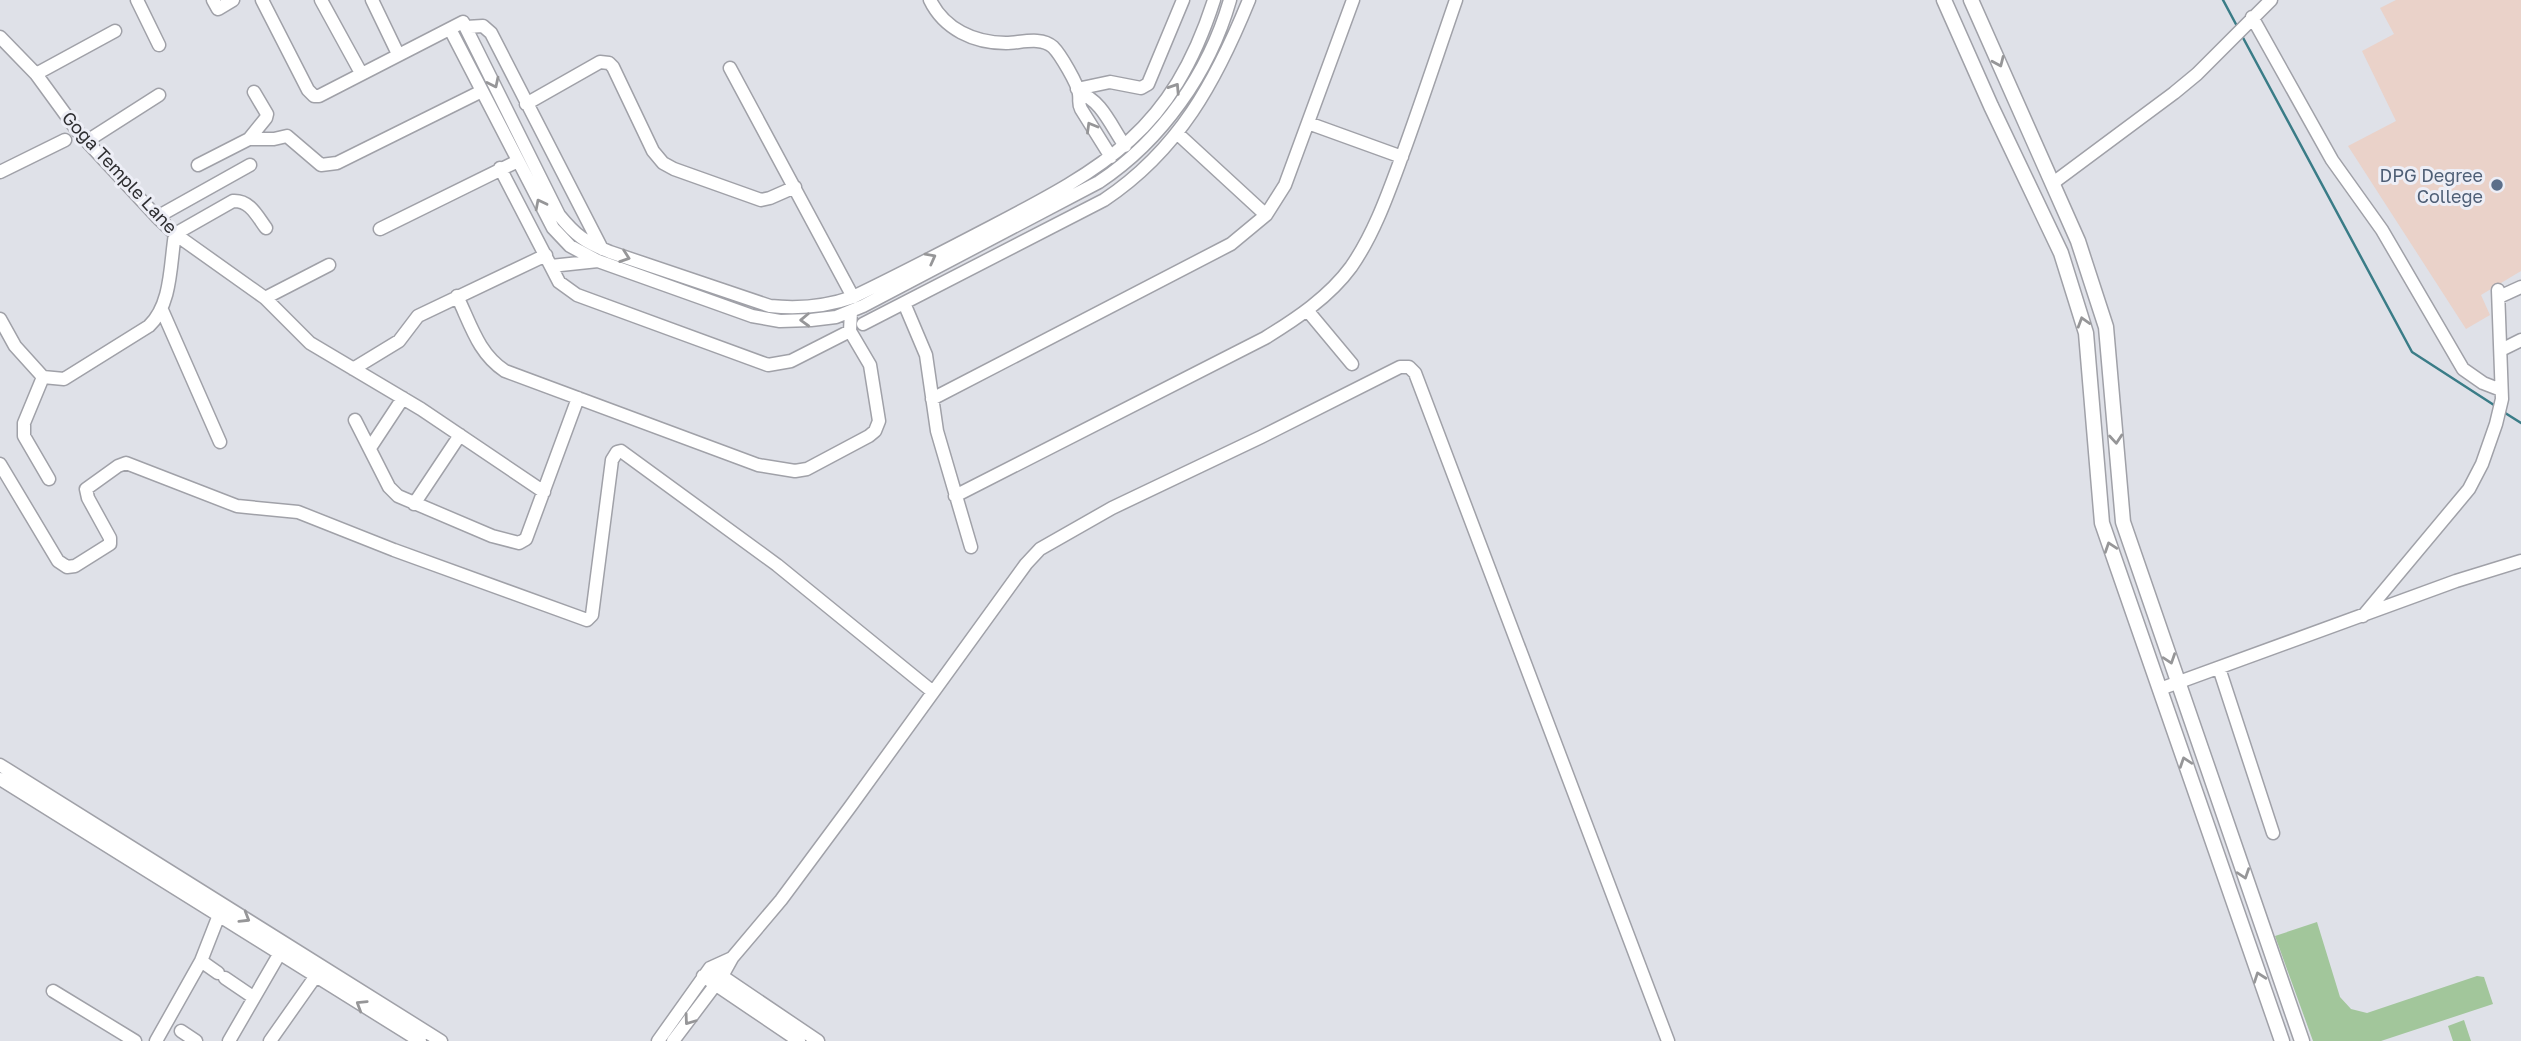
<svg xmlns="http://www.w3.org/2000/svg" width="2521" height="1041" viewBox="0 0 2521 1041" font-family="'Golos Text',sans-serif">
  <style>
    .education { fill: #ead2c9 }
    .green { fill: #a2c69b }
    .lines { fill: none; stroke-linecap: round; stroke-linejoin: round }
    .stream { stroke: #3a7c87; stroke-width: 2.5 }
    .minor-casing { stroke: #a0a1a8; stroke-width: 15 }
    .major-casing { stroke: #a0a1a8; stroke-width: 17 }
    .minor { stroke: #fff; stroke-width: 12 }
    .major { stroke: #fff; stroke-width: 14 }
    .oneway { stroke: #969698 }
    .service-dot { fill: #5c6f8a; stroke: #edeef6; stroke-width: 2.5 }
    .labels { text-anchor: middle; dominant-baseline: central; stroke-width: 6; stroke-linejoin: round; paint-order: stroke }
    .street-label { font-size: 18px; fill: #2e2e31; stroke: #edeef6 }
    .service-label { font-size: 18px; fill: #4e5e75; stroke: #edeef6; text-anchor: end }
  </style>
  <rect width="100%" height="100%" fill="#dfe1e8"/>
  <path class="education" d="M2396,0H2521V271L2481,295L2490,315L2466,329L2348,146L2396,121L2362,51L2394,34L2380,8Z"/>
  <path class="green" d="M2317,922L2340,997L2351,1009L2367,1013L2477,976L2484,977L2493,1004L2381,1041H2313L2275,936Z
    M2464,1020L2471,1041H2453L2448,1026Z"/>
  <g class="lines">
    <path class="stream" d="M2223,0L2238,28
      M2241,34L2412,352L2497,407
      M2502,411L2521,423"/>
    <g class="minor-casing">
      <path id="minor" d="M137,0L159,45
        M213,0L218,9L233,0
        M262,0L308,90L314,96H319L463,22L559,215C576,236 585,242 610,252L770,306C799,309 825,307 853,297C899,275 945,251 991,227C1106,167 1172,131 1214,0
        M321,0L361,73
        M372,0L398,54
        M930,0C944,29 974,43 1006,43C1020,43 1041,36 1053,47C1060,54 1078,84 1079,94C1080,101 1078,103 1081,109L1111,157
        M2252,17L2332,160L2382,230L2463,369L2483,383L2501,390
        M466,27L483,26L491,33L602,249
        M450,29L553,228L570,246L598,261L752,316L780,321L811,320L836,317L863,306L1099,182C1162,140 1209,73 1230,0
        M0,37L36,74L79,133L157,217L175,234L265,298L310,343L421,409L544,492
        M730,68L853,297
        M36,74L115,31
        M1077,89L1110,82L1141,88L1148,84L1183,0
        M1079,93C1101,99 1112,128 1125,146
        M526,104L600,62L609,63L613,67L653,151L663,163L674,169L761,200L770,198L795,187
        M1308,123L1402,157
        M1178,134L1266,215
        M249,139L266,118L267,114L254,92
        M87,141L159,95
        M198,165L249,139H274L287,136L321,165L337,163L482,91
        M500,168L559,282L577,295L768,365L791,361L850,331
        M0,172L65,140
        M2053,183L2174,93L2197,74L2271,0
        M157,217L250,165
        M380,229L518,161
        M551,266L598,261
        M457,296C471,325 478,353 505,371L758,465L795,471L807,469L869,436L875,431L879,421L870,365L850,331L851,311
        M2499,297L2521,287
        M265,298L329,265
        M904,303L926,355L937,431L971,547
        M162,310L220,442
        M1307,310L1352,364
        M0,319L15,346L43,377L64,379L149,326C172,304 170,264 175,234L233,201C250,200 257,216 266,228
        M863,324L1104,200C1179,150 1216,81 1249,0
        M2501,350L2521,340
        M353,369L399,341L418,316L546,255
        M43,377L24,423V436L49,479
        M932,399L1231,244L1266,215L1285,185L1353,0
        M355,420L389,487L398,496L492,536L519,543L526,539L578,398
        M370,448L403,398
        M0,464L58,561L67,567L75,566L110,544V538L88,498L86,489L118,466L126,463L237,506L298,512L394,550L587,620L592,615L612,460L617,452L621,451L777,565L933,692
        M955,496L1265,338C1296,319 1329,297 1351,267C1374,234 1388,194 1402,156C1421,104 1438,52 1456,0
        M414,504L460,435
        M2363,616L2469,489L2482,464L2496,424L2502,399L2498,290
        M2219,668L2273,833
        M2160,689L2456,581L2521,561
        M0,765L441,1041
        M0,779L420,1041
        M201,961L218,973
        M710,968L818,1041
        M703,976L799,1041
        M225,978L253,997
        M53,991L135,1041
        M181,1031L196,1041
        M156,1041L201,961L219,915
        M229,1041L284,946
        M270,1041L320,970
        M658,1041L710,968L732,958
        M673,1041L722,976L732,958L781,900L850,807L1026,564L1040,549L1112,508L1261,437L1400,367H1409L1415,373L1668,1041"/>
    </g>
    <g class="major-casing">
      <path id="major" d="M1944,0L1991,106L2061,253L2086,333L2102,523L2282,1041
        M1971,0L2078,241L2106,327L2123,522L2302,1041"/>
    </g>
    <use href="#minor" class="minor"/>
    <use href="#major" class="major"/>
  </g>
  <defs><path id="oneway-chevron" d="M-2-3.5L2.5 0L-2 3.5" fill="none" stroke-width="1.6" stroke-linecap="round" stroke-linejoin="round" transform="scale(1.75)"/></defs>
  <g class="oneway">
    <use href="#oneway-chevron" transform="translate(1999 62) rotate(66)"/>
    <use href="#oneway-chevron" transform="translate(494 83) rotate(64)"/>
    <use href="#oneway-chevron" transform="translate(1175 88) rotate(-57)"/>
    <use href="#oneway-chevron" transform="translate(1091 127) rotate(-120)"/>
    <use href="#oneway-chevron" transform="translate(540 204) rotate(-117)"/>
    <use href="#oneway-chevron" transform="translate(625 257) rotate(19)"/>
    <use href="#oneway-chevron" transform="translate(931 258) rotate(-28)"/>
    <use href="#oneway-chevron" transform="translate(805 320) rotate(178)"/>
    <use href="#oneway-chevron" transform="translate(2083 322) rotate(-107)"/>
    <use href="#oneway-chevron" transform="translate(2116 439) rotate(85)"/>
    <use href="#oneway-chevron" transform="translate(2110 547) rotate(-109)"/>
    <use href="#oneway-chevron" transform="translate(2170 659) rotate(71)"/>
    <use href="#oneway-chevron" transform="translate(2185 762) rotate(-109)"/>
    <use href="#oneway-chevron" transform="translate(2244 874) rotate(71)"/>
    <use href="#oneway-chevron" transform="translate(245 918) rotate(31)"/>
    <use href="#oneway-chevron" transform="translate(2259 977) rotate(-110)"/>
    <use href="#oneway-chevron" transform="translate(361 1005) rotate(-148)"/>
    <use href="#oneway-chevron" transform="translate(689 1020) rotate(126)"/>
  </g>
  <circle class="service-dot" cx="2497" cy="185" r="7"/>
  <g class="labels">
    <g class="street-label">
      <text transform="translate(120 172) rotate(47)">Goga Temple Lane</text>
    </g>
    <g class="service-label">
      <text x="2483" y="175">DPG Degree<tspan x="2483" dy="21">College</tspan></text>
    </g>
  </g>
</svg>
